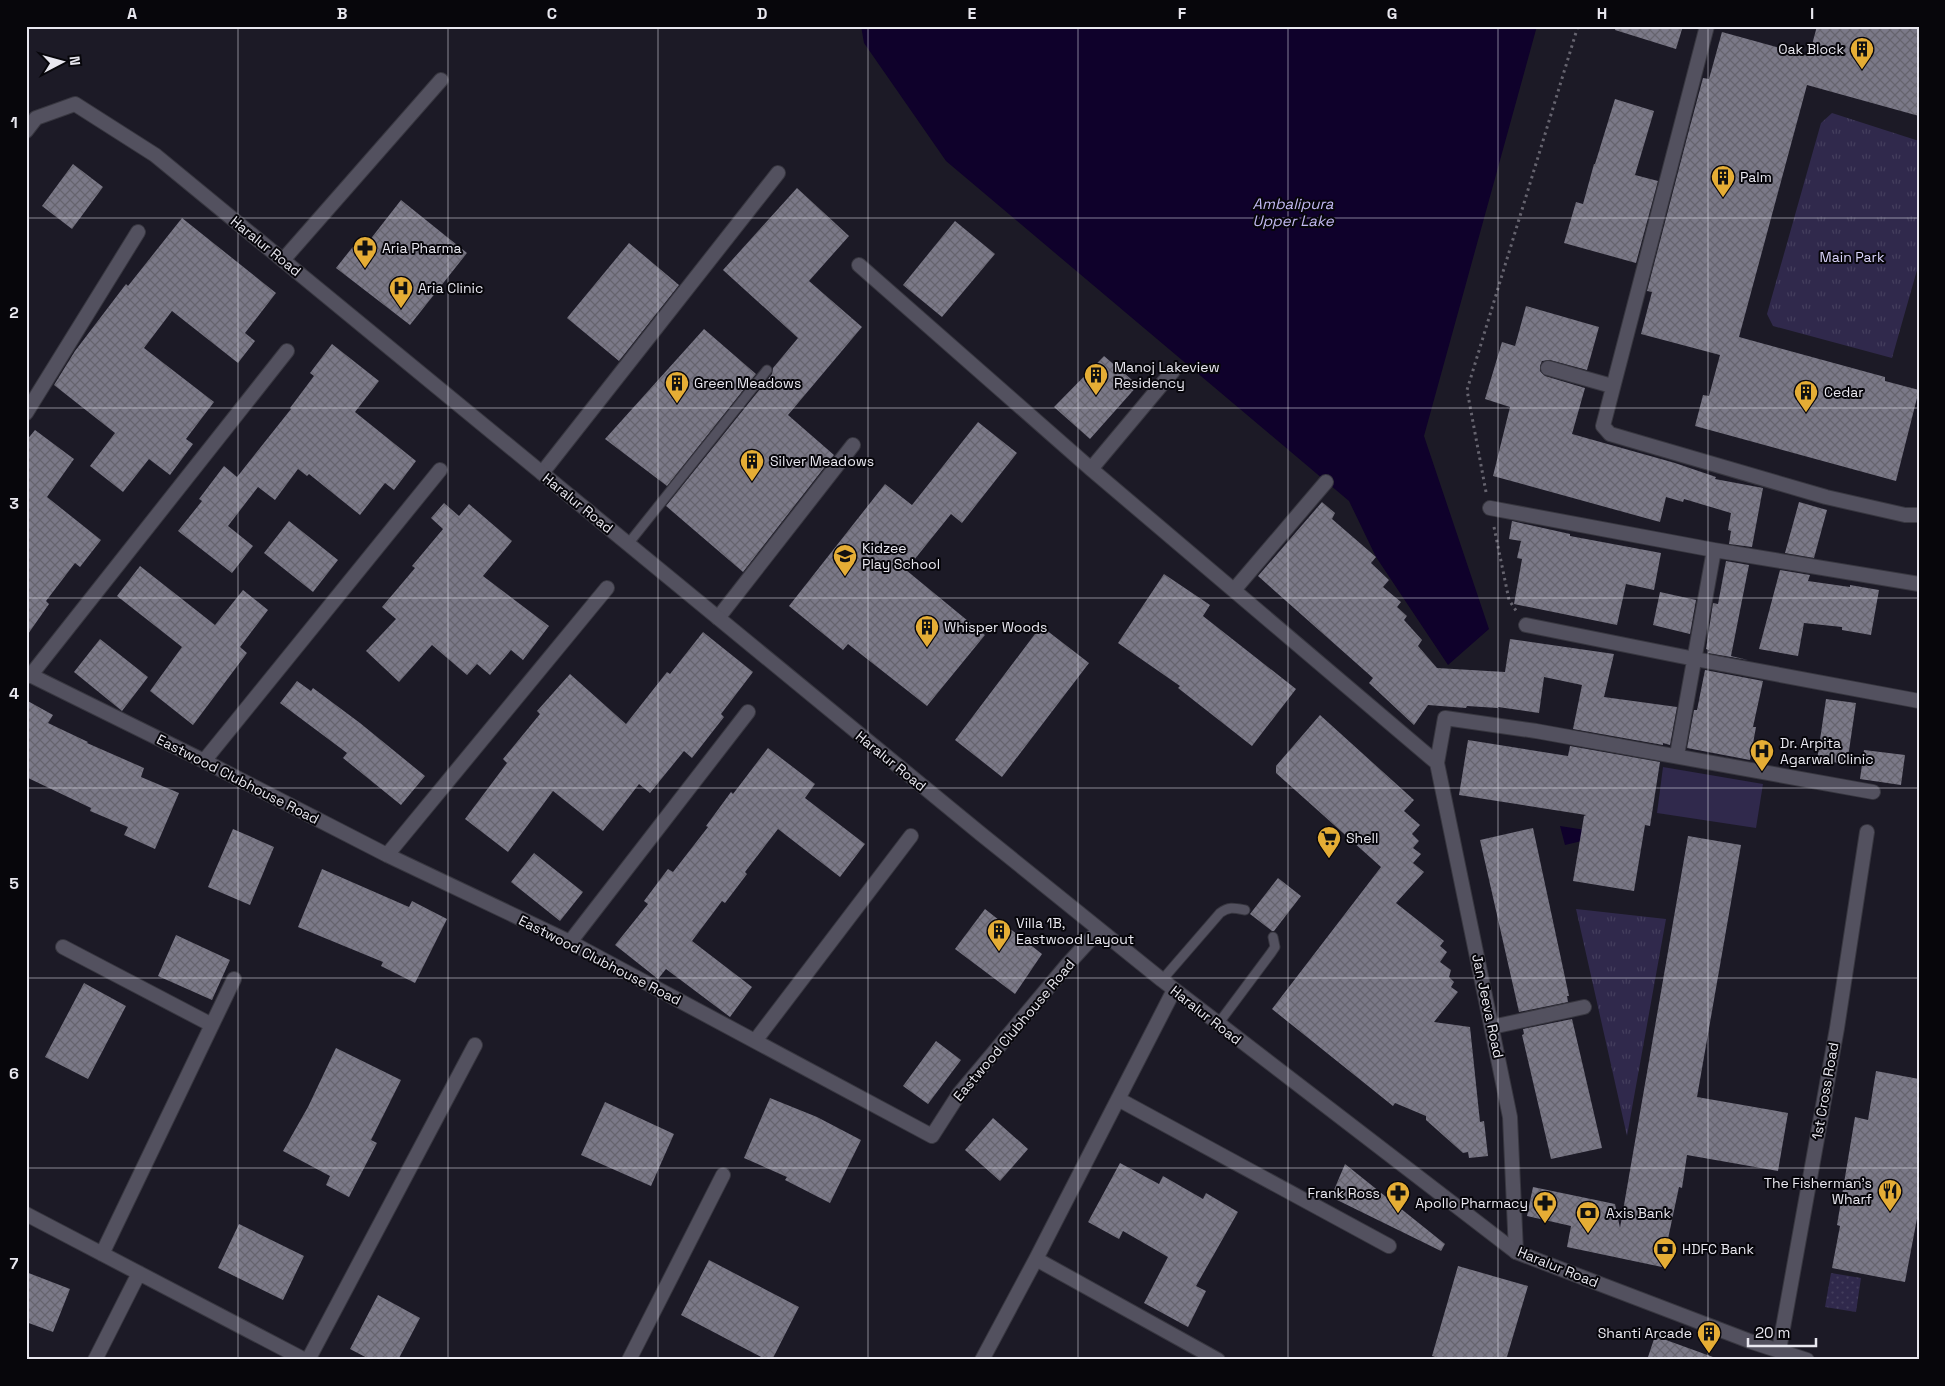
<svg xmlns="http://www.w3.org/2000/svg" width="1945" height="1386" viewBox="0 0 1945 1386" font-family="'Space Grotesk',sans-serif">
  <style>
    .grass { fill: url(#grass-dots) }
    .park { fill: url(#park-tufts) }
    .pitch { fill: #30294c }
    .water { fill: #0f012b }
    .building { fill: url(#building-cross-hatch) }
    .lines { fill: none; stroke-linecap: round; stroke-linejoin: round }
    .service-casing { stroke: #383740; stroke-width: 11 }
    .minor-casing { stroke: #383740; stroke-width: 16 }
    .tertiary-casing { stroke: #383740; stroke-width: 16 }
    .path { stroke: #66646f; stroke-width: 3; stroke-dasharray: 2.5 4; stroke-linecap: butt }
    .service { stroke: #53515f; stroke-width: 9 }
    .minor { stroke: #53515f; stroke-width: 14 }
    .tertiary { stroke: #53515f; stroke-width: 14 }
    .grid { fill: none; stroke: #e8e7ef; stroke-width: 1; stroke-opacity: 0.55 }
    .labels { text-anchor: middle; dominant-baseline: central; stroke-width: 4; stroke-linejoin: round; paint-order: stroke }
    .poi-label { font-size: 14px; fill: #e8e7ef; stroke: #07060b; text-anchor: start }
    .street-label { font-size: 14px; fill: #e8e7ef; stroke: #07060b }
    .park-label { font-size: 14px; fill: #dad4fb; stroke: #07060b }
    .water-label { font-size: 15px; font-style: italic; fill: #c1b8f0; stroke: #07060b }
    .neatline { fill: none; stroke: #e8e7ef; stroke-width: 2 }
    .grid-label { font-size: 16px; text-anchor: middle; font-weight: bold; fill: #e8e7ef }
  </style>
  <defs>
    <pattern id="grass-dots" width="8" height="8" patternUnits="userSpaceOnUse" patternTransform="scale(1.25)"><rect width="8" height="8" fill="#30294c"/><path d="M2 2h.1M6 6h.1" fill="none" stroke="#443e5d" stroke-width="1.8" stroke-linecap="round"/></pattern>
    <pattern id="park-tufts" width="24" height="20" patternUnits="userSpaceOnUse" patternTransform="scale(1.25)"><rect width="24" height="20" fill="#30294c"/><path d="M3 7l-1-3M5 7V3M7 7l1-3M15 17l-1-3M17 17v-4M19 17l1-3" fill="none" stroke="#443e5d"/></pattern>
    <pattern id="building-cross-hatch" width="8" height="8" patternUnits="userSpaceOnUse" patternTransform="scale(1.25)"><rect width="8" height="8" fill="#7b7988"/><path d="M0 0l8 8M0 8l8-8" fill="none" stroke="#66646e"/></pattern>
  </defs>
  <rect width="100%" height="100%" fill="#1c1a26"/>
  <path class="grass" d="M1831,1273L1861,1278L1856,1312L1825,1307Z"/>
  <path class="park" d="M1832,113L1919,141V263L1892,358L1773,326L1767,314L1821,123Z
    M1576,909L1666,919L1627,1136Z"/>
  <path class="pitch" d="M1663,767L1763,784L1756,828L1657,813Z"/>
  <path class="water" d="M861,26H1537L1424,436L1489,629L1448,665L1376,557L1349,501L946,161L864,43Z
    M1560,826L1611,834L1565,845Z"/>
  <path class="building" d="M1616,26H1683L1676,49L1615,30Z
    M1817,26H1919V116L1807,85L1739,337L1885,377V381L1919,390L1896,481L1695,426L1703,395L1709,396L1720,355L1641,334L1652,292L1647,291L1689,130L1703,78L1709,79L1722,32L1809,56Z
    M1615,99L1654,111L1635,175L1658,181L1636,263L1564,243L1576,202L1583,204L1594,164H1595Z
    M73,164L103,187L72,229L42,206Z
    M797,188L849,236L809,281L862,327L788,415L834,455L743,572L666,506L772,374L773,368L798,338L723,270Z
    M401,200L467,253L410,325L336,268L355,244L362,250Z
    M182,218L276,293L245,333L255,341L238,363L172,311L144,348L214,402L186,439L193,444L170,475L149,459L123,492L90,466L115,433L54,385L75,351L126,284L128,286Z
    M955,221L995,254L942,317L903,285Z
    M629,243L679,285L619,361L567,318Z
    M1526,306L1599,327L1587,370L1550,360L1542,361L1540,366V371L1545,376L1585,388L1572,434L1675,463L1716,477L1715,479L1763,488L1752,547L1729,544L1731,531L1728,530L1731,513L1684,499L1683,502L1666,497L1660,522L1493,476L1510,407L1485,399L1502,342L1515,346Z
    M704,329L756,374L667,486L605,439Z
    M332,344L379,381L355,412L416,461L394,490L385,483L360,515L309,474L307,476L298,469L275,500L258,487L228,526L253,546L232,573L178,531L202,501L199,499L224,466L237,477L291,409L290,408L314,376L310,373Z
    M1104,356L1138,385L1090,439L1054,407Z
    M978,422L1017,453L962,523L951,514L906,570L985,635L927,706L848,644L843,650L789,606L885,484L912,505Z
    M35,430L74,459L47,497L101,540L80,567L75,563L46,601L49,604L26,637V441Z
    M1322,502L1335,513L1332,519L1376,557L1371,563L1389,580L1383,587L1401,602L1397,607L1407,616L1404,620L1422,640L1418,646L1437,668L1505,672L1510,639L1614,654L1604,697L1677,707L1670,745L1663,743V745L1573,729L1582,685L1544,677L1539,713L1498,707V708L1467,706L1466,708L1428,705L1414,725L1369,683L1373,678L1258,576Z
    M1799,502L1827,510L1814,558L1785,553Z
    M444,503L459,516L469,504L512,541L483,576L549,626L523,660L511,650L490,675L477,664L467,675L432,645L399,682L366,651L396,619L382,607L415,568L412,566L443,529L431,518Z
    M289,521L338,560L313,592L264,553Z
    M1512,521L1570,534V536L1661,553L1654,590L1626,584L1617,625L1514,604L1522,559L1517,558L1521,541L1509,539Z
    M1726,561L1749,565L1731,656L1748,660L1708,653L1709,650L1706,649L1713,603L1718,604Z
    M140,566L215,625L243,590L268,610L240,647L247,653L193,725L150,691L182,647L117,596Z
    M1780,570L1810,575L1808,581L1850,587V585L1879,590L1871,635L1842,630V627L1804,623L1798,656L1759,649Z
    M1164,574L1210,605L1203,616L1296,689L1252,746L1178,688L1180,686L1118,643Z
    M1660,592L1696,600L1690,634L1653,625Z
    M1041,626L1089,663L1002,777L955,740Z
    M703,632L753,672L721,714L724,717L692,758L684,751L650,793L639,784L603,831L553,791L508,852L465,819L507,763L503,759L540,714L537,711L570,674L626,724L667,672L670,674Z
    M100,639L148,677L122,711L74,672Z
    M1705,670L1763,681L1753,727H1756L1750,760L1687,748L1694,710H1697Z
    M297,681L311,691L313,688L360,723L425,776L401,805L343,758L347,753L280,703Z
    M1826,699L1856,703L1847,764L1817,760Z
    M26,700L53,715L48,723L88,742L87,743L144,768L141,777L179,793L155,849L124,835L128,827L90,811L91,808L26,777Z
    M1320,715L1414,800L1404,811L1420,825L1412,834L1419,841L1413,848L1421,854L1413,863L1424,872L1396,903L1444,941L1440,946L1447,952L1440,962L1451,970L1449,977L1454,982L1451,987L1458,992L1434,1022L1470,1027L1480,1122L1484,1121L1488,1156L1469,1158L1468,1152L1463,1153L1426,1120V1116L1395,1103L1393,1106L1272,1009L1381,867L1276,773V766Z
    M1468,740L1568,756L1570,746L1660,762L1650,826L1645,825L1634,891L1573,881L1584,816L1586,815L1459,795Z
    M768,748L815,784L805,798L865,844L840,877L778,829L745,872L747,874L725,903L722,901L692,941L752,987L730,1017L666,969L658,979L615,945L648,904L644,901L668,869L673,872L708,827L706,826L731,792L733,794Z
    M1864,750L1905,755L1901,785L1860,779Z
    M1533,828L1569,996H1567L1568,1002L1519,1012L1480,840Z
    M233,829L274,847L250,905L208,887Z
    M1688,836L1741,845L1697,1097L1788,1113L1778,1171L1687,1155L1682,1188L1679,1187L1662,1267L1567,1247L1571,1226L1527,1216L1533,1187L1615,1204L1620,1228Z
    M534,853L583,892L560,921L511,882Z
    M322,869L409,907L412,901L447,919L415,983L381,966L383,962L298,927Z
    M1278,878L1301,896L1274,931H1272L1250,914Z
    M985,909L1042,954L1015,994L955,949Z
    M176,935L230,960L212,1000L158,976Z
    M84,983L126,1006L88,1079L45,1057Z
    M1572,1019L1602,1148L1551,1159L1522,1035L1524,1034L1523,1029Z
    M936,1041L961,1060L928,1104L903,1086Z
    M336,1048L401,1080L371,1140L377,1143L349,1197L326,1185L330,1176L283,1151L308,1107Z
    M1876,1071L1919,1079V1208L1905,1282L1832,1268L1840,1226L1837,1225L1855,1117L1868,1120Z
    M770,1098L817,1117L861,1140L830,1203L785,1180L787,1177L744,1158Z
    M605,1102L674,1134L651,1186L581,1155Z
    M993,1118L1028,1149L1000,1181L965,1150Z
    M1120,1163L1159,1184L1163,1176L1203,1199L1206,1193L1238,1212L1196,1286L1206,1291L1188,1327L1144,1303L1168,1257L1123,1231L1119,1239L1088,1222Z
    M1345,1164L1445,1244L1441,1251L1331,1197Z
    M239,1224L304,1256L283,1300L218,1268Z
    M709,1260L799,1307L772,1360H767L681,1315Z
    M1458,1266L1528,1286L1506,1360H1445L1432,1356Z
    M26,1272L70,1289L53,1332L26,1322Z
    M378,1295L420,1318L398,1360H371L350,1349Z
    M1655,1336L1713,1357V1360H1647Z"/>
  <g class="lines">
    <g class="service-casing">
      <path id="service" d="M628,544L767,370
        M1162,980L1220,913C1229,906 1235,908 1245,910
        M1218,1024L1271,953L1275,947L1273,937"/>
    </g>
    <g class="minor-casing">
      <path id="minor" d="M1707,26L1603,426L1610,434L1826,497L1905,515H1919
        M283,260L441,80
        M859,265L1091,469L1437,763
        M1548,368L1612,386
        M26,413L138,232
        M1091,469L1173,371
        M542,473L778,173
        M1490,508L1714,550L1919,584
        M1234,590L1326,482
        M718,618L853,445
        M1526,625L1695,659L1919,701
        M26,673L204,761L387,855L570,942L932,1136L959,1094L1067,965L1099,930
        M30,676L287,351
        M1677,755L1714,550
        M204,761L440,470
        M387,855L607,588
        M570,942L748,712
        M63,947L212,1025
        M1492,1027L1584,1007
        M755,1041L911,836
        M1118,1099L1389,1246
        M26,1214L305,1360
        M1516,1252L1510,1117L1437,763L1445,718L1536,731L1873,792
        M102,1254L234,979
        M1036,1259L1218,1360
        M1779,1350L1837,1028L1867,832
        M95,1360L139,1273
        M308,1360L475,1045
        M629,1360L723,1175
        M982,1360L1036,1259L1174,990"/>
    </g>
    <g class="tertiary-casing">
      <path id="tertiary" d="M26,131L36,118L75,104L155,155L981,834L1162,980L1516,1252L1752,1342L1807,1360"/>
    </g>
    <path class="path" d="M1486,492L1467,390L1578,26
      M1494,527L1509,600L1517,612"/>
    <use href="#service" class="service"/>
    <use href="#minor" class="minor"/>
    <use href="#tertiary" class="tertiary"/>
  </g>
  <path class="grid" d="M238,26V1360M448,26V1360M658,26V1360M868,26V1360M1078,26V1360M1288,26V1360M1498,26V1360M1708,26V1360M26,218H1919M26,408H1919M26,598H1919M26,788H1919M26,978H1919M26,1168H1919"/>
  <defs>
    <g id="building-pin" transform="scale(1.25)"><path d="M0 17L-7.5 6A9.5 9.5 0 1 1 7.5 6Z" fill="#e5ad35" stroke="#07060b"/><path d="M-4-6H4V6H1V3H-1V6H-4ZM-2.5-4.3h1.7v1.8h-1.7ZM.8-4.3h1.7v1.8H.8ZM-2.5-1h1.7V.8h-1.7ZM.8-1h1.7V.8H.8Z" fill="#111"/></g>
    <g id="pharmacy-pin" transform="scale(1.25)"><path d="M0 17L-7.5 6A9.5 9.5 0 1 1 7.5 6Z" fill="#e5ad35" stroke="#07060b"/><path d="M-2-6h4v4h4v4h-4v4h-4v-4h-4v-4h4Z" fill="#111"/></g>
    <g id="hospital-pin" transform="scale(1.25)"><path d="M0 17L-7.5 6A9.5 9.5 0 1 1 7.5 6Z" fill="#e5ad35" stroke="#07060b"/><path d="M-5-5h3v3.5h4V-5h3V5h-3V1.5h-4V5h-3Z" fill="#111"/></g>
    <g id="school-pin" transform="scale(1.25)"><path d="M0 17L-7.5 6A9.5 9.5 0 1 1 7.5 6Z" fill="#e5ad35" stroke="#07060b"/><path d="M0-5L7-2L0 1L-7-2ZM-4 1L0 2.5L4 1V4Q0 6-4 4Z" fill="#111"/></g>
    <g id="supermarket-pin" transform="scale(1.25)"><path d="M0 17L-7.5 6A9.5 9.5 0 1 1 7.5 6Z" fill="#e5ad35" stroke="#07060b"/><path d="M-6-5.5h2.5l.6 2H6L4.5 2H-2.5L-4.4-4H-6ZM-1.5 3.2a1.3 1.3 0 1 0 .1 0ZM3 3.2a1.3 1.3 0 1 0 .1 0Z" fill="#111"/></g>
    <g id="restaurant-pin" transform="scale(1.25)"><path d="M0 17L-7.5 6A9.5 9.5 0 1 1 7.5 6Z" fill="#e5ad35" stroke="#07060b"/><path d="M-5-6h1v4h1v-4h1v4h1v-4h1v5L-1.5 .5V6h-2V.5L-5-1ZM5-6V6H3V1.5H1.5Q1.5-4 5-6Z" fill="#111"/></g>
    <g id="bank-pin" transform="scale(1.25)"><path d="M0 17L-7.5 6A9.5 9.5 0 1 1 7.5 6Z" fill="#e5ad35" stroke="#07060b"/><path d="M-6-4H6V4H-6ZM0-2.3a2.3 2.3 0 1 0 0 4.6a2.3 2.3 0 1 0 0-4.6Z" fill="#111"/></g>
  </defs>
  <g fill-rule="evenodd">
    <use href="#building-pin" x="1862" y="49"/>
    <use href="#building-pin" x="1723" y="177"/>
    <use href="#pharmacy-pin" x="365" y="248"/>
    <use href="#hospital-pin" x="401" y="288"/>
    <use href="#building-pin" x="1096" y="375"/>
    <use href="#building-pin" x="677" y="383"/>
    <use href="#building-pin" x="1806" y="392"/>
    <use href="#building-pin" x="752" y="461"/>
    <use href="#school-pin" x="845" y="556"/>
    <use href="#building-pin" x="927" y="627"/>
    <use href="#hospital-pin" x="1762" y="751"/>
    <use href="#supermarket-pin" x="1329" y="838"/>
    <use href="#building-pin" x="999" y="931"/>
    <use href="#restaurant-pin" x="1890" y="1191"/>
    <use href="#pharmacy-pin" x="1398" y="1193"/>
    <use href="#pharmacy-pin" x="1545" y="1203"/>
    <use href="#bank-pin" x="1588" y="1213"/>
    <use href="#bank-pin" x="1665" y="1249"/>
    <use href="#building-pin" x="1709" y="1333"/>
  </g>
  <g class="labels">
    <g class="poi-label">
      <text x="1844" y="49" text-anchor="end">Oak Block</text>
      <text x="1740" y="177">Palm</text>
      <text x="382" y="248">Aria Pharma</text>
      <text x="418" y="288">Aria Clinic</text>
      <text x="1114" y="367">Manoj Lakeview<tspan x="1114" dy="16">Residency</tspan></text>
      <text x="694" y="383">Green Meadows</text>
      <text x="1824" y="392">Cedar</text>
      <text x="770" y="461">Silver Meadows</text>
      <text x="862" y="548">Kidzee<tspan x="862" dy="16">Play School</tspan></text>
      <text x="944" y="627">Whisper Woods</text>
      <text x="1780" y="743">Dr. Arpita<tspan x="1780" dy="16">Agarwal Clinic</tspan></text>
      <text x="1346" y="838">Shell</text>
      <text x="1016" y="923">Villa 1B,<tspan x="1016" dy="16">Eastwood Layout</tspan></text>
      <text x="1872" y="1183" text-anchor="end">The Fisherman's<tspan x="1872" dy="16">Wharf</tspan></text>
      <text x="1380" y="1193" text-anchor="end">Frank Ross</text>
      <text x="1528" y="1203" text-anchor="end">Apollo Pharmacy</text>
      <text x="1606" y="1213">Axis Bank</text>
      <text x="1682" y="1249">HDFC Bank</text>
      <text x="1692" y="1333" text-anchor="end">Shanti Arcade</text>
    </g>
    <g class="street-label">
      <text transform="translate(266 246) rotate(39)">Haralur Road</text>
      <text transform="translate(578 503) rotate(39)">Haralur Road</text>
      <text transform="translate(891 761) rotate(39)">Haralur Road</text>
      <text transform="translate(238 779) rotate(27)">Eastwood Clubhouse Road</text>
      <text transform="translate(600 960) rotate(27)">Eastwood Clubhouse Road</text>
      <text transform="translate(1488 1006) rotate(78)">Jan Jeeva Road</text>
      <text transform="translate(1206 1015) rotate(38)">Haralur Road</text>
      <text transform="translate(1014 1030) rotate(-50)">Eastwood Clubhouse Road</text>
      <text transform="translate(1825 1091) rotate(-80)">1st Cross Road</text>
      <text transform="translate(1558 1267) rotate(22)">Haralur Road</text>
    </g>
    <g class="park-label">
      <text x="1852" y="257">Main Park</text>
    </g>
    <g class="water-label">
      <text x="1293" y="203">Ambalipura<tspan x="1293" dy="17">Upper Lake</tspan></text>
    </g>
  </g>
  <rect width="1945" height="1386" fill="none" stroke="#07060b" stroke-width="55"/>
  <g transform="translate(62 62) rotate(84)" stroke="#07060b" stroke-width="4" paint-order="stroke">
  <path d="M0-4L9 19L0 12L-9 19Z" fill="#e8e7ef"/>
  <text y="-8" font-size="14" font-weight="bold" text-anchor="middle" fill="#e8e7ef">N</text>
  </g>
  <path d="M1748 1338v8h68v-8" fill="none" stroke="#e8e7ef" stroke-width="2.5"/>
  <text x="1755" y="1338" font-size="15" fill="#e8e7ef" stroke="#07060b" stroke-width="4" paint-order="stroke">20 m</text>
  <rect x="28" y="28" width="1890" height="1330" class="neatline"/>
  <g class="grid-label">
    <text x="132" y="19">A</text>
    <text x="342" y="19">B</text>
    <text x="552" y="19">C</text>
    <text x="762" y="19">D</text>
    <text x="972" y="19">E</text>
    <text x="1182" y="19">F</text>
    <text x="1392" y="19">G</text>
    <text x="1602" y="19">H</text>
    <text x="1812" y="19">I</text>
    <text x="14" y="128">1</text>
    <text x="14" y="318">2</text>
    <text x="14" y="509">3</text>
    <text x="14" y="699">4</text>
    <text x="14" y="889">5</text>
    <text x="14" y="1079">6</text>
    <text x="14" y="1269">7</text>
  </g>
</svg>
